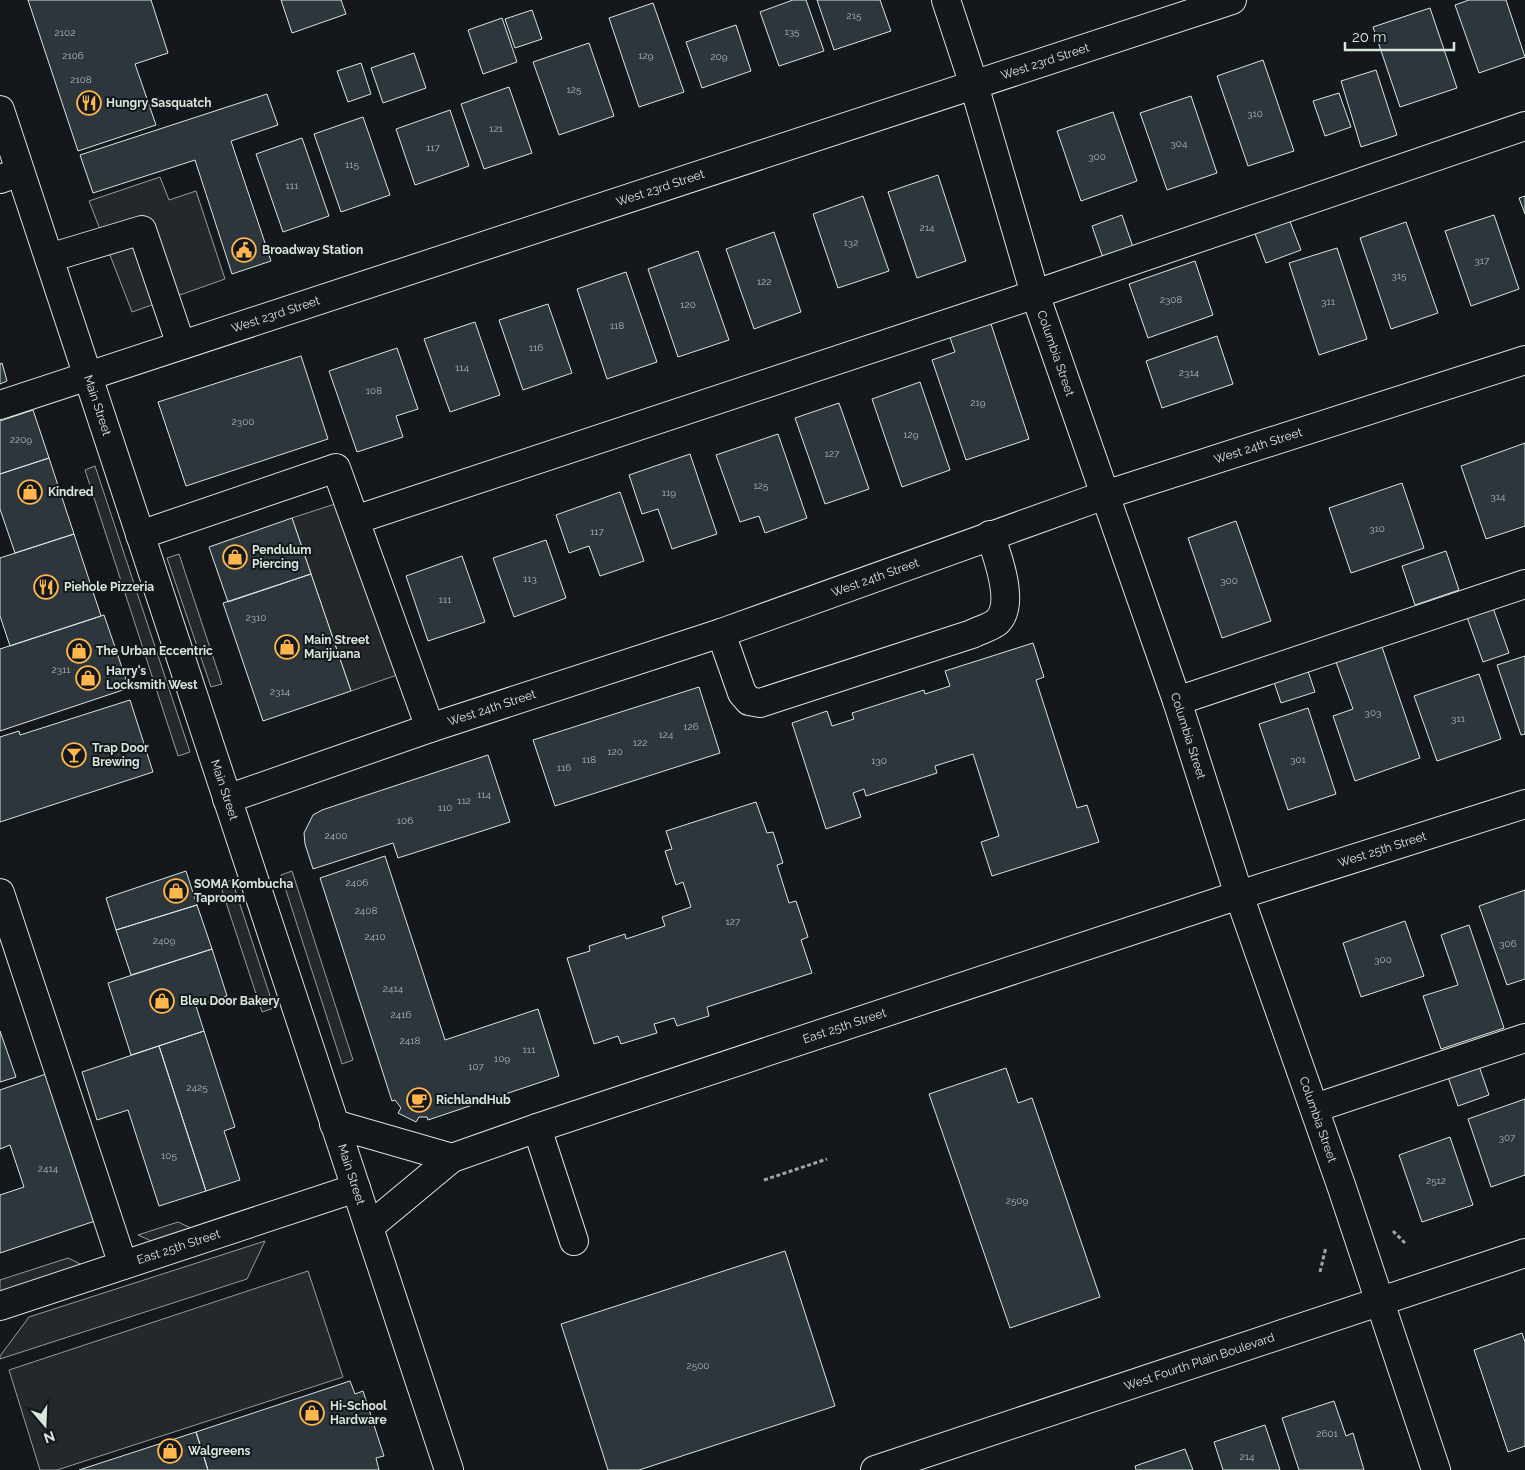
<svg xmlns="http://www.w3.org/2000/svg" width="1525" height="1470" viewBox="0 0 1525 1470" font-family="Raleway,sans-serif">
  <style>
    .parking { fill: #24282b; stroke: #939e99 }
    .building { fill: #2c363c; stroke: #d8e6dc }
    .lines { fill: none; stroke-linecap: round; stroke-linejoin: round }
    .minor-casing { stroke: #d8e6dc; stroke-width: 30 }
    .major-casing { stroke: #d8e6dc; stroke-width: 30 }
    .path { stroke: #9da8a2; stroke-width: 3; stroke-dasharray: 4 2.5; stroke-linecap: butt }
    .minor { stroke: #14181c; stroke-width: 28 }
    .major { stroke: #14181c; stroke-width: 28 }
    .labels { text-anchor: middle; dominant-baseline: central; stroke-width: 4; stroke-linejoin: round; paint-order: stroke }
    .number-label { font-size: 10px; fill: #adbab4 }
    .street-label { font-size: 12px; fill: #d8e6dc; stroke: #14181c }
    .poi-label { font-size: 12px; font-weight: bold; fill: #d8e6dc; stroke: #14181c; text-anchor: start }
  </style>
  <rect width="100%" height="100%" fill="#14181c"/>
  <path class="parking" d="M160,177L169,200L196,191L225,279L132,312L89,201Z
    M95,466L190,752L178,756L85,470Z
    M338,503L397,675L351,691L292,518Z
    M179,554L222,684L211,687L167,558Z
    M292,871L353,1060L342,1064L281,875Z
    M232,880L274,1008L262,1012L220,884Z
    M178,1222L208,1236L169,1249L138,1235Z
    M265,1241L247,1279L0,1359V1356L29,1317Z
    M68,1258L99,1273L0,1304V1280Z
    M308,1271L343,1377L57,1470H40L9,1370Z"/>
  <path class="building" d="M28,0H151L168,53L135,64L156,125L78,151Z
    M281,0H341L346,14L292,33Z
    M793,0H806L824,51L779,66L760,12Z
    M817,0H880L891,31L834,50Z
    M1469,0H1506L1525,57L1479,73L1455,5Z
    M653,3L684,92L639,107L609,18Z
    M1430,8L1457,88L1400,107L1373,27Z
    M532,10L542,39L515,48L505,19Z
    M502,18L517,62L483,74L468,30Z
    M736,25L751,71L702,88L686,42Z
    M589,43L614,116L559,135L533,62Z
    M414,53L426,88L383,103L371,68Z
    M1263,60L1294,151L1248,166L1217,76Z
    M361,63L371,94L348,102L337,71Z
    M1376,70L1397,135L1361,147L1341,81Z
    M509,87L532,153L484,169L461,104Z
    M1339,93L1351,127L1325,136L1313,101Z
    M267,94L278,125L231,141L271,261L232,274L195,160L93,193L80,155Z
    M1191,96L1217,173L1167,190L1140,113Z
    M450,110L469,166L415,185L396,129Z
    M1113,112L1137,181L1081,201L1057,131Z
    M363,117L390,195L341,212L314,134Z
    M302,138L329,216L283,232L256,154Z
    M938,175L966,261L917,278L888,192Z
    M863,196L889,271L838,288L813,214Z
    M1525,196V214L1519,198Z
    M1122,215L1133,247L1103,258L1092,226Z
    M1494,215L1519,289L1471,306L1445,231Z
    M1289,219L1301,250L1266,263L1254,231Z
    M1406,222L1438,313L1391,329L1360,238Z
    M774,232L801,312L754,329L726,249Z
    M1337,248L1367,339L1319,355L1289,263Z
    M698,251L729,340L678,357L648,269Z
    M1195,261L1213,315L1148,338L1129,284Z
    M626,272L657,362L607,379L577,289Z
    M548,304L572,373L523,390L499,320Z
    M989,318L1029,439L966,460L932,360L955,352L948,332Z
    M475,322L500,395L450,412L424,339Z
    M1217,336L1233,384L1162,408L1146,361Z
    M397,348L418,409L396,416L403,437L357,452L329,371Z
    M301,356L328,439L186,486L158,402Z
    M2,363L7,381L0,384V364Z
    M920,382L950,470L902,487L872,399Z
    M839,403L869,489L825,504L795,418Z
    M33,410L49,458L0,474V421Z
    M778,434L807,518L765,533L759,516L740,522L716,455Z
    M1525,443V526L1486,539L1461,466Z
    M690,454L717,534L672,549L658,509L642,514L629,475Z
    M49,458L74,534L15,553L0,509V474Z
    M1402,483L1424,548L1351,573L1329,508Z
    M620,492L644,561L600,576L589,546L569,553L556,515Z
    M292,518L311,574L228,602L209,547Z
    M1236,521L1271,621L1222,638L1188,538Z
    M74,534L101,616L10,646L0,616V558Z
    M546,540L566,598L514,617L493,558Z
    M1446,551L1459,590L1415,605L1402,566Z
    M462,556L485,622L428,641L406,576Z
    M311,574L351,691L263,721L223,603Z
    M1493,608L1509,653L1483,662L1467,617Z
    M104,615L129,688L0,731V649Z
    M1033,643L1044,677L1036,680L1077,808L1087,805L1099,842L992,876L981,842L999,836L973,754L935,766L937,773L866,796L864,789L853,793L861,817L826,829L792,723L827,711L832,726L854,719L852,713L924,690L925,694L950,686L945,671Z
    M1382,647L1420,758L1355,781L1333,716L1353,709L1336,662Z
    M1525,656V734L1521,735L1497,665Z
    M1307,668L1315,692L1281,703L1273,679Z
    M1479,674L1501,739L1437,761L1414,696Z
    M699,687L720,753L555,806L533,740Z
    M130,700L153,772L0,822V737L19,731L20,735Z
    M1308,708L1336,794L1288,810L1259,724Z
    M488,755L510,822L398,858L393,843L313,869L305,844L304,833L313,815L322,810Z
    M756,802L767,833L773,832L783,863L777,865L789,903L796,901L808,937L801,940L812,973L707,1007L709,1016L677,1026L674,1018L654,1024L657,1033L621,1044L618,1036L594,1044L567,958L590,951L589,946L625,934L626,939L665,926L662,917L691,907L683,882L676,885L665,851L672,849L666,831Z
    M385,856L445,1040L538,1009L559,1076L428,1120L427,1117H419L416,1122L398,1113L401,1108L395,1100L392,1101L320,878Z
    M186,871L197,905L116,930L106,898Z
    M1525,890V979L1507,985L1479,906Z
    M197,905L212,949L131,975L116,930Z
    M1405,921L1424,976L1361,997L1343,943Z
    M1469,925L1504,1028L1441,1049L1423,996L1458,985L1441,935Z
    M212,949L227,996L196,1006L204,1031L131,1055L108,983Z
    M0,1031L16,1077L0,1082Z
    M204,1031L235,1127L224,1131L240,1180L206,1191L159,1046Z
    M159,1046L206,1191L159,1206L128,1110L97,1120L82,1072Z
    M1479,1066L1489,1095L1458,1106L1448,1077Z
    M1006,1068L1018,1103L1032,1098L1100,1297L1010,1328L929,1094Z
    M46,1074L95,1221L0,1253V1195L24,1187L10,1145L0,1149V1090Z
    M1525,1099V1175L1491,1187L1468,1119Z
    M1450,1137L1473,1205L1422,1222L1399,1155Z
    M785,1251L835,1406L639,1470H608L561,1324Z
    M1522,1333L1525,1342V1446L1508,1452L1474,1350Z
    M350,1381L355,1394L363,1391L384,1456L376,1458L379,1470H208L196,1432Z
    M1334,1401L1346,1436L1353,1433L1364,1470H1299L1282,1418Z
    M1265,1425L1280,1470H1223L1214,1442Z
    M196,1432L208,1470H79Z
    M1185,1449L1193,1470H1136L1135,1466Z"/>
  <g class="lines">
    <g class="minor-casing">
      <g id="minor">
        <path id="s1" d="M946,0L974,85L1035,294L1177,701L1239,895L1341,1185L1436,1470"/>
        <path d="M0,179L20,172"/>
        <path d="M49,258L142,230L181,345"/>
        <path id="s2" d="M0,405L1232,0"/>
        <path d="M355,520L1018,300L1525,126"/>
        <path d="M140,535L336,468L430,728"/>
        <path d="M721,633L742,693L749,701L760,703L972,634C980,630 991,627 997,622C1016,604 997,555 990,535"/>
        <path d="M1177,701L1525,584"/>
        <path id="s3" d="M227,799L430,728L721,633L1105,495L1525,360"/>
        <path d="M0,893L123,1265"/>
        <path d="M1315,1108L1525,1038"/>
        <path d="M334,1124L452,1158"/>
        <path d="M537,1128L574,1241"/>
        <path id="s4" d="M369,1227L452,1158L537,1128L1239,895L1525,804"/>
        <path id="s5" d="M0,1306L356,1188"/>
      </g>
    </g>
    <g class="major-casing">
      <g id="major">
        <path id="s6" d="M0,110L449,1470"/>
        <path id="s7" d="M875,1470L1525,1253"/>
      </g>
    </g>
    <path class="path" d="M764,1180L827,1159
      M1393,1231L1405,1243
      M1320,1272L1326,1247"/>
    <use href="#minor" class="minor"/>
    <use href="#major" class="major"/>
  </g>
  <defs>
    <g id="restaurant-ring" transform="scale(1.25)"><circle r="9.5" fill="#14181c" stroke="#ffb74d" stroke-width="1.5"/><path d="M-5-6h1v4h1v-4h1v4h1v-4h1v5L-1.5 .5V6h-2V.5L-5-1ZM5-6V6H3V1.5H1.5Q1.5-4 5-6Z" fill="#ffb74d"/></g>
    <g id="civic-ring" transform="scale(1.25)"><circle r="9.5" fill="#14181c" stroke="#ffb74d" stroke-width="1.5"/><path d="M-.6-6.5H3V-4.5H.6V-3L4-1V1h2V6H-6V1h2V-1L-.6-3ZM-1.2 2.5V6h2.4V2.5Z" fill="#ffb74d"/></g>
    <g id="shop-ring" transform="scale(1.25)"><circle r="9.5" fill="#14181c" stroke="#ffb74d" stroke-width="1.5"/><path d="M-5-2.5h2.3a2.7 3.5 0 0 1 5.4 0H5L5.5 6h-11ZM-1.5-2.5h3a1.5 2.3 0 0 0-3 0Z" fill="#ffb74d"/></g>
    <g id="bar-ring" transform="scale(1.25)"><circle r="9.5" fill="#14181c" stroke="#ffb74d" stroke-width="1.5"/><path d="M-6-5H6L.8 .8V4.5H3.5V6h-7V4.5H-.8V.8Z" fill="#ffb74d"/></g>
    <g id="cafe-ring" transform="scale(1.25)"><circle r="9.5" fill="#14181c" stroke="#ffb74d" stroke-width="1.5"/><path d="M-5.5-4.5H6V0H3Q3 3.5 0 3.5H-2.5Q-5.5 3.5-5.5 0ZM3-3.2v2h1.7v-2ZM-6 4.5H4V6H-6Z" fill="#ffb74d"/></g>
  </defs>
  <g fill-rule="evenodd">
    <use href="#restaurant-ring" x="89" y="103"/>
    <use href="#civic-ring" x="244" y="250"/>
    <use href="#shop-ring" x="30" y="492"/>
    <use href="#shop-ring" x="235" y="557"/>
    <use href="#restaurant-ring" x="46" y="587"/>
    <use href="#shop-ring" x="287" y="647"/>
    <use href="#shop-ring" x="79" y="651"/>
    <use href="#shop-ring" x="88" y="678"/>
    <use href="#bar-ring" x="74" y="755"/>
    <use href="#shop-ring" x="176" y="891"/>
    <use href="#shop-ring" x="162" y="1001"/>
    <use href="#cafe-ring" x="419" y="1100"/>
    <use href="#shop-ring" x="312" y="1413"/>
    <use href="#shop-ring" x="170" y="1451"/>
  </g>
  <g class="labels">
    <g class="number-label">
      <text x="854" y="15">215</text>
      <text x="792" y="31">135</text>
      <text x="65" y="32">2102</text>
      <text x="73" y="55">2106</text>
      <text x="646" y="55">129</text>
      <text x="719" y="56">209</text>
      <text x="81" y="79">2108</text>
      <text x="574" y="89">125</text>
      <text x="1255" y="113">310</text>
      <text x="496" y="128">121</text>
      <text x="1179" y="143">304</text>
      <text x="433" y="147">117</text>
      <text x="1097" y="156">300</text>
      <text x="352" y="164">115</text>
      <text x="292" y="185">111</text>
      <text x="927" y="227">214</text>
      <text x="851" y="242">132</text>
      <text x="1482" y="260">317</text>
      <text x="1399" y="275">315</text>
      <text x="764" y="281">122</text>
      <text x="1171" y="299">2308</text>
      <text x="1328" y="301">311</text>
      <text x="688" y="304">120</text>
      <text x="617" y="325">118</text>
      <text x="536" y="347">116</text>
      <text x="462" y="367">114</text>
      <text x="1189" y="372">2314</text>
      <text x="374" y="390">108</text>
      <text x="978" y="402">219</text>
      <text x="243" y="421">2300</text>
      <text x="911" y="434">129</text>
      <text x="21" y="439">2209</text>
      <text x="832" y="453">127</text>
      <text x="761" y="485">125</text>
      <text x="669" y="492">119</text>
      <text x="1498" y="496">314</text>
      <text x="1377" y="528">310</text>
      <text x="597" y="531">117</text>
      <text x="530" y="578">113</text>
      <text x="1229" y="580">300</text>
      <text x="445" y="599">111</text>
      <text x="256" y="617">2310</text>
      <text x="61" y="669">2311</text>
      <text x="280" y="691">2314</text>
      <text x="1373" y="712">303</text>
      <text x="1458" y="718">311</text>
      <text x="691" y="726">126</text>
      <text x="666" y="734">124</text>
      <text x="640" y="742">122</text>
      <text x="615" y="751">120</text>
      <text x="589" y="759">118</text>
      <text x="1298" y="759">301</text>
      <text x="879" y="760">130</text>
      <text x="564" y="767">116</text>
      <text x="484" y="794">114</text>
      <text x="464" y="800">112</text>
      <text x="445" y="807">110</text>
      <text x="405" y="820">106</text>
      <text x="336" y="835">2400</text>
      <text x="357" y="882">2406</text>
      <text x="366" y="910">2408</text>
      <text x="733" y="921">127</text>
      <text x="375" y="936">2410</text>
      <text x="164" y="940">2409</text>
      <text x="1508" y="943">306</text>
      <text x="1383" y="959">300</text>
      <text x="393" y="988">2414</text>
      <text x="401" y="1014">2416</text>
      <text x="410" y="1040">2418</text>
      <text x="529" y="1049">111</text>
      <text x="502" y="1058">109</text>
      <text x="476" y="1066">107</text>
      <text x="197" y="1087">2425</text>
      <text x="1507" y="1137">307</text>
      <text x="169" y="1155">105</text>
      <text x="48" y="1168">2414</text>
      <text x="1436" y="1180">2512</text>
      <text x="1017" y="1200">2509</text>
      <text x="698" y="1365">2500</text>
      <text x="1327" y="1433">2601</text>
      <text x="1247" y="1456">214</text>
    </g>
    <g class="street-label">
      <text stroke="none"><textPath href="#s2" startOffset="1100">West 23rd Street</textPath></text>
      <text stroke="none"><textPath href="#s2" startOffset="695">West 23rd Street</textPath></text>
      <text stroke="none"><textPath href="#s2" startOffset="290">West 23rd Street</textPath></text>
      <text stroke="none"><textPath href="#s1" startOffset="370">Columbia Street</textPath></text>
      <text stroke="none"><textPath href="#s6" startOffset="311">Main Street</textPath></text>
      <text stroke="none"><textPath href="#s3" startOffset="1090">West 24th Street</textPath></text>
      <text stroke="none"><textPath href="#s3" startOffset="685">West 24th Street</textPath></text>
      <text stroke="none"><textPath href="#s3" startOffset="280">West 24th Street</textPath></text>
      <text stroke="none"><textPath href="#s1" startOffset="775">Columbia Street</textPath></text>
      <text stroke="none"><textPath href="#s6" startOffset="716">Main Street</textPath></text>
      <text stroke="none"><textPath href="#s4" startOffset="1088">West 25th Street</textPath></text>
      <text stroke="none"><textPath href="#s4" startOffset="522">East 25th Street</textPath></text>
      <text stroke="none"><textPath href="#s1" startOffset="1180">Columbia Street</textPath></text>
      <text stroke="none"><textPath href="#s6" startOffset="1121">Main Street</textPath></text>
      <text stroke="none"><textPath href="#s5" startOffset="188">East 25th Street</textPath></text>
      <text stroke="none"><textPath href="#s7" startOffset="342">West Fourth Plain Boulevard</textPath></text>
    </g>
    <g class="poi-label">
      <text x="106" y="103">Hungry Sasquatch</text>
      <text x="262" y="250">Broadway Station</text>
      <text x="48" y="492">Kindred</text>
      <text x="252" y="550">Pendulum<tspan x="252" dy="14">Piercing</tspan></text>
      <text x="64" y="587">Piehole Pizzeria</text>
      <text x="304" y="640">Main Street<tspan x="304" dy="14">Marijuana</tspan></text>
      <text x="96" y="651">The Urban Eccentric</text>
      <text x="106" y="671">Harry's<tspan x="106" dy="14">Locksmith West</tspan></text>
      <text x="92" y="748">Trap Door<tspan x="92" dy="14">Brewing</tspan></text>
      <text x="194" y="884">SOMA Kombucha<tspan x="194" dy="14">Taproom</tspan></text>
      <text x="180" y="1001">Bleu Door Bakery</text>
      <text x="436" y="1100">RichlandHub</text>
      <text x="330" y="1406">Hi-School<tspan x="330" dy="14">Hardware</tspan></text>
      <text x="188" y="1451">Walgreens</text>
    </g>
  </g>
  <g transform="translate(45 1425) rotate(161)" stroke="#14181c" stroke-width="4" paint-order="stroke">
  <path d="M0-4L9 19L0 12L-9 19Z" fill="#d8e6dc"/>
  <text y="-8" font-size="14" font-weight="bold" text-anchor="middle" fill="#d8e6dc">N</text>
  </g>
  <path d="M1345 42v8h109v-8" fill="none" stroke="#d8e6dc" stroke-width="2.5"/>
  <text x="1352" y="42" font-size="15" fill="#d8e6dc" stroke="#14181c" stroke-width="4" paint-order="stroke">20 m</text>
</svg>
